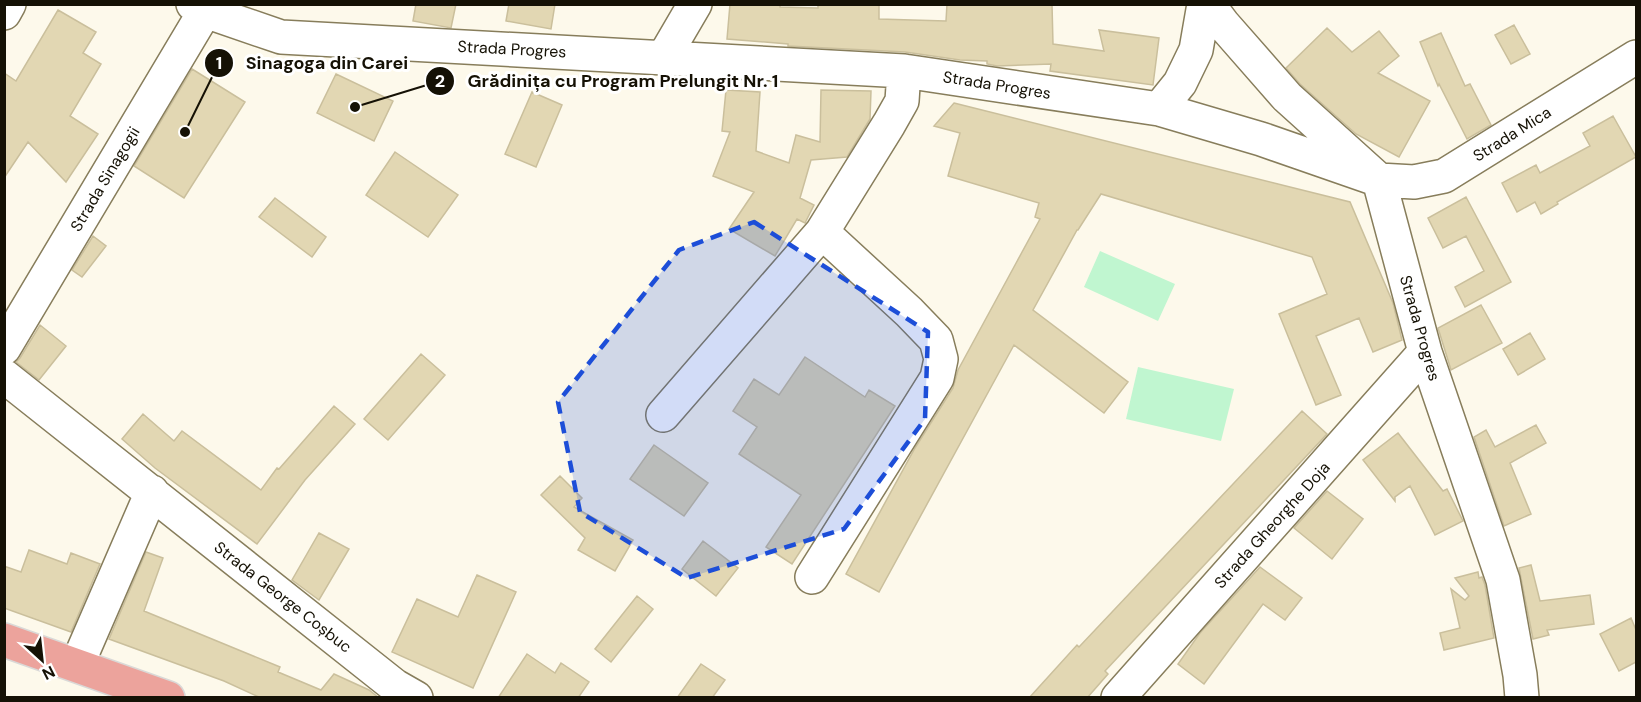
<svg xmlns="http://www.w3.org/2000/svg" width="1641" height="702" viewBox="0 0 1641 702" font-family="'DM Sans',sans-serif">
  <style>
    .green { fill: #c0f6d0 }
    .building { fill: #e2d7b3; stroke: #cabf9c; stroke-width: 1.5 }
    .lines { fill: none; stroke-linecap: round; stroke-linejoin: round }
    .minor-casing { stroke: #877d5b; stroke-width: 36 }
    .major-casing { stroke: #dad9d7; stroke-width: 36 }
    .minor { stroke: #fff; stroke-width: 33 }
    .major { stroke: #eca39c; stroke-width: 33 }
    .marked { fill: #1d4ed8; fill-opacity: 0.2; stroke: #1d4ed8; stroke-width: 4.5; stroke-dasharray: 12 8; stroke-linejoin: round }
    .labels { text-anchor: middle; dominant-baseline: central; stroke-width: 6; stroke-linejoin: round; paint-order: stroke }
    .street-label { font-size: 16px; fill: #151105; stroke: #fff }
    .leader { fill: none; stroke: #151105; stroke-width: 2 }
    .callout-dot { fill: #151105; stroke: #fff; stroke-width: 2 }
    .mark-label { font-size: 18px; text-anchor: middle; font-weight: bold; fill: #fff }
    .callout-label { font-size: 18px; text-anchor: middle; font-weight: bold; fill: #151105; stroke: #fff; stroke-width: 6; stroke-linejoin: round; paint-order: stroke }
  </style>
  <rect width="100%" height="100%" fill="#fdf9eb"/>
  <path class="green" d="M1100,251L1175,284L1158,321L1084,287Z
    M1138,367L1234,389L1221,441L1126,419Z"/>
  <path class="building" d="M416,4H456L451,28L413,21Z
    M509,4H555L551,29L506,21Z
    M730,4H780V7L818,8V4H879V19L946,21L947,4H1052L1053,44L1104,51L1099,30L1159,38L1153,85L1050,71L1051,64L997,66L987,64V61L960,60L905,52L788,46V44L727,39Z
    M58,10L96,32L83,53L101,64L70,116L98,134L66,182L28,142L4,178V73L16,81Z
    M1514,25L1530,54L1511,64L1495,35Z
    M1327,28L1352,52L1379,31L1399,56L1378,73L1430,101L1399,157L1356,134L1300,84L1286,68Z
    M1441,33L1465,86L1470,84L1491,125L1467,139L1439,84L1438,86L1420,42Z
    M192,69L245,102L184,198L134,166Z
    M336,74L393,101L374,141L317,113Z
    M726,90L760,92L756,151L789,163L796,135L820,142L821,90L871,91L870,119L847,157L811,160L800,198L814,205L805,223L797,219L775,256L729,229L754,192L713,176L730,132L722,131Z
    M532,92L562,105L536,167L505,154Z
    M954,103L1350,202L1393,303L1402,340L1373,352L1359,318L1316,336L1341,395L1316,405L1279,314L1327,294L1312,257L1101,194L1078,230H1077L1033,310L1128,382L1104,413L1014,345L879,592L846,574L915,448L953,388L958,370L1040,219L1035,217L1039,203L948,176L960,133L934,126Z
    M1613,116L1636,157L1557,202L1558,204L1541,214L1535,202L1517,212L1502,183L1536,165L1540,173L1590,146L1583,133Z
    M395,152L458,195L428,237L366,195Z
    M1466,197L1511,282L1465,307L1455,287L1484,271L1466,236L1443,248L1428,218Z
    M275,198L326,237L312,257L259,217Z
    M93,236L106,246L82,277L72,270Z
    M1481,305L1502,343L1451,370L1438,328Z
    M40,325L66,346L39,380L16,362L20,358Z
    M1530,333L1545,359L1518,375L1503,349Z
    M421,354L445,375L388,440L364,419Z
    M805,357L865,397L869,390L895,406L792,564L766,547L801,495L739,454L757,427L733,411L754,379L779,395Z
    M334,406L355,424L305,480L257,544L155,468L122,439L143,414L174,441L182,431L261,490L277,468L279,469Z
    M1302,411L1327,434L1105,671L1108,674L1087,698H1029L1077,645L1079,647Z
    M1536,425L1546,443L1510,463L1531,514L1504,526L1474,437L1486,430L1495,447Z
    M1398,433L1443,491L1447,489L1463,521L1435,535L1410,486L1395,497V501L1363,460Z
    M654,445L708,483L684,516L630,479Z
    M560,476L582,498L574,507L633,540L615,571L578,550L585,538L541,495Z
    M1327,491L1363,519L1332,559L1294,528Z
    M319,533L349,549L319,600L292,580Z
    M703,541L738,568L716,596L682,569Z
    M29,550L67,564L71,553L100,564L71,632L4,608V566L21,572Z
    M146,552L163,558L144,611L280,667L278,672L321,690L334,674L369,690L379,698H261L224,681L109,639Z
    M1531,565L1540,601L1590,595L1594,624L1547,630L1549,635L1533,639L1519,568Z
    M1260,567L1302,598L1285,620L1263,604L1204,684L1178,664L1200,633Z
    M1478,572L1479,578L1482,577L1485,585L1494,638L1444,650L1440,633L1460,628L1451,589L1465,600L1469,596L1455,578Z
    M477,575L516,592L473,688L392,652L417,599L458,617Z
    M637,596L653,609L611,662L595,649Z
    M1631,618L1636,630V662L1619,671L1600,634Z
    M527,654L555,673L561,663L589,682L578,698H498Z
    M701,664L725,680L712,698H677Z"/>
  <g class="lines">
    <g class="minor-casing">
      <path id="minor" d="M193,4L205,11L281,37L904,71L1159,109L1261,139L1379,180L1425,352L1503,580L1520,675L1522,698
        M1208,4L1223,24L1287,97L1379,180L1414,182L1444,176L1636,57
        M4,13L9,4
        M664,57L695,4
        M1159,109L1180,83L1196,50L1204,4
        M4,348L205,11
        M4,376L395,686L416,698
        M663,415L822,232L889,124L902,101L904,71
        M812,577L937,378L941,359L936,340L909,312L822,232
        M77,665L152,492
        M1118,698L1425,352"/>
    </g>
    <g class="major-casing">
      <path id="major" d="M4,640L168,698"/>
    </g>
    <use href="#minor" class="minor"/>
    <use href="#major" class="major"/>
  </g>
  <path class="marked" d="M754,222L928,332L925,419L844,529L687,578L580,512L558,402L679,250Z"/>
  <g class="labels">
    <g class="street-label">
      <text transform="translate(512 49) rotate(3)">Strada Progres</text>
      <text transform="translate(997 85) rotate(9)">Strada Progres</text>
      <text transform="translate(1512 134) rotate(-32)">Strada Mica</text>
      <text transform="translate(105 179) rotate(-59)">Strada Sinagogii</text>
      <text transform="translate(1420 328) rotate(74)">Strada Progres</text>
      <text transform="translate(1272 525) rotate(-48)">Strada Gheorghe Doja</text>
      <text transform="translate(283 597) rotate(38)">Strada George Coșbuc</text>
    </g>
  </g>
  <path class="leader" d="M185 132L219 63M355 107L440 81"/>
  <g class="callout-dot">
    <circle cx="185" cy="132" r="6"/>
    <circle cx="355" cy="107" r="6"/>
    <circle cx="219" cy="63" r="15"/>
    <circle cx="440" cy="81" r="15"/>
  </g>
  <g class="mark-label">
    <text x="219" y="69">1</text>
    <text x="440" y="87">2</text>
  </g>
  <g class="callout-label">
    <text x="327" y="69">Sinagoga din Carei</text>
    <text x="623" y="87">Grădinița cu Program Prelungit Nr. 1</text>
  </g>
  <rect width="1641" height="702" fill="none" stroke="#151105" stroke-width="12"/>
  <g transform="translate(42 660) rotate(153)" stroke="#ffffff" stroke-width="4.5" paint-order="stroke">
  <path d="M0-4.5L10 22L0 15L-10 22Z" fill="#151105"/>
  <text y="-9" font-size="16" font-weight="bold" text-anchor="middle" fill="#151105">N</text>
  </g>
</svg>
